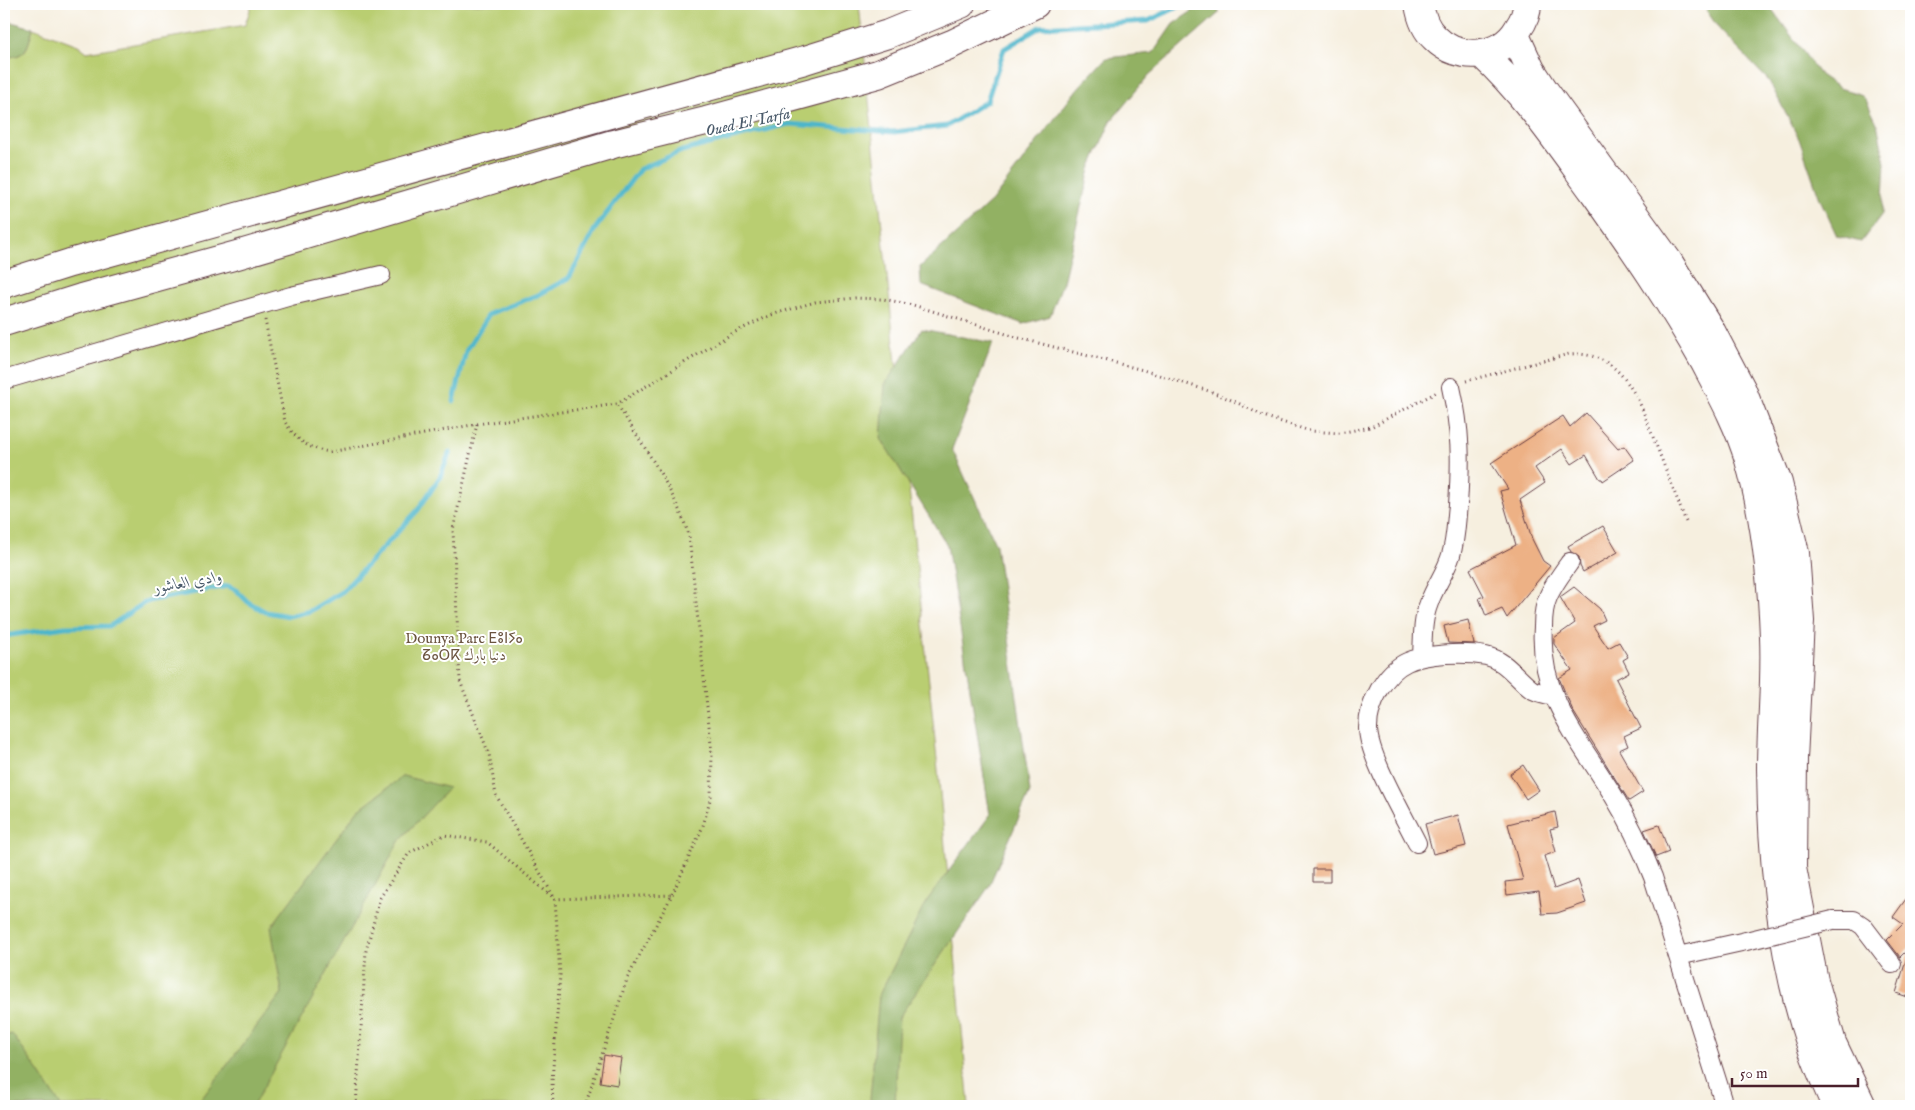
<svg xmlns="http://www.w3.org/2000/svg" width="1915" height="1110" viewBox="0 0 1915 1110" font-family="'IM FELL English',Amiri,'Noto Sans Tifinagh',serif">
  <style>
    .green { fill: #b9ce71; stroke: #82764e }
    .forest { fill: #92b163; stroke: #6e6847 }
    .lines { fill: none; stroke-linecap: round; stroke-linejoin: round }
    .stream { stroke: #4db6cb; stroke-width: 5 }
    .building { fill: #edb185 }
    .minor-casing { stroke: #643e46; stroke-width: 20 }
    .trunk-casing { stroke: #643e46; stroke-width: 30 }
    .motorway-casing { stroke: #643e46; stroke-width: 30 }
    .path { stroke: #643e46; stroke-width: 3; stroke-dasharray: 1 4; stroke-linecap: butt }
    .minor { stroke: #fff; stroke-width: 18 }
    .trunk { stroke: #fff; stroke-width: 28 }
    .motorway { stroke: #fff; stroke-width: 28 }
    .minor-bridge-casing { stroke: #643e46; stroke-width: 20; stroke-linecap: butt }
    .minor-bridge { stroke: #fff; stroke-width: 18 }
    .labels { text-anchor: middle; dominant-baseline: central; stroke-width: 4; stroke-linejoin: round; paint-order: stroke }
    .park-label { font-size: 15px; fill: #6b5440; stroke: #fff }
    .water-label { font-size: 16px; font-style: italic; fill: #4b5b6b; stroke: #fff }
  </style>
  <rect width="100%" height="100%" fill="#fff"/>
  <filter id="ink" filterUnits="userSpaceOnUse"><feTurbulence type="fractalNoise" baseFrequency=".02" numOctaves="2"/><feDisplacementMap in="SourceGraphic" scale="10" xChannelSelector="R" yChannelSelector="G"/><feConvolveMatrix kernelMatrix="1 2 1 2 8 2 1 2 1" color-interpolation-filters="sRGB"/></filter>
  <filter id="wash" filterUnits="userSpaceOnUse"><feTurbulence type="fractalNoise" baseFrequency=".0096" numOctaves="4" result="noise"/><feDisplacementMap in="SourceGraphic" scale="20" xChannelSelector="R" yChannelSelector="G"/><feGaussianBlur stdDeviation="1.12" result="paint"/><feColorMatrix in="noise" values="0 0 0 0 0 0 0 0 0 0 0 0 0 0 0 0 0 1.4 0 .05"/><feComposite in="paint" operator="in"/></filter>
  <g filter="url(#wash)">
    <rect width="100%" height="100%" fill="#f6efdf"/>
    <path class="green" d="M252,4H859L937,760L969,1106H4V57C28,57 27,48 33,28L78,45L87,52L245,25Z"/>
    <path class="forest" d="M1203,4H1218L1219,13L1149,75L1111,121L1090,169L1063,282L1050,316L1023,324L921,285L920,267L992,201L1078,88L1106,58L1153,53L1173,24Z
      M1702,4H1768L1820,75L1839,88L1860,94L1866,100L1877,123L1885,163L1882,214L1861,242L1837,236L1820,199L1799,139L1769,81L1719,29Z
      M4,20L33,28C27,48 28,57 4,57Z
      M922,329L993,343L952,449L996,545L1030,792L988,888L899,1017L895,1106H871L870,1100L879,995L926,902L990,815L947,545L881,439L885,384Z
      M403,776L449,788L400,840L253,1106H196L282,993L271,927L358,810Z
      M12,1034L39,1072L61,1106H4V1036Z"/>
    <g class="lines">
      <path class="stream" d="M454,401L466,351L489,314L538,295L569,278L595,229L640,169L682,151L789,124L894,132L947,126L987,101L1004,49L1040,27L1148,21L1184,4
        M4,636L65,627L110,626L144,603L153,600L228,586L236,590L248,602L266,612L289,616L310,611L343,591L418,510L440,477L450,452"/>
    </g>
    <g id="blocks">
      <path class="building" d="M1586,413L1618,449L1624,446L1634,460L1603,481L1602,479H1600L1586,455L1572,464L1562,449L1535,468L1545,483L1520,500L1532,539L1543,561L1550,566L1507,618L1502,609L1486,616L1479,598L1484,596L1470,569L1516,545L1500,491L1508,489L1491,463L1563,416L1570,427Z
        M1603,526L1618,552L1583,572L1580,566L1579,557L1571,552L1568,546Z
        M1574,587L1600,609L1605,620L1593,626L1608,648L1619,642L1628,657L1623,660L1629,672L1616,679L1641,728L1624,736L1628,746L1619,750L1643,792L1629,801L1573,711L1559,678L1572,670L1554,644V638L1575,623L1560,597Z
        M1468,620L1474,644L1448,643L1444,626Z
        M1523,765L1539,790L1526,799L1510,774Z
        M1555,812L1558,827L1550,829L1556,852L1544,856L1554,889L1578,880L1586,903L1557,913L1542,914L1539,891L1507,895L1505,882L1523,880L1508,824Z
        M1458,815L1466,846L1433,854L1425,824Z
        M1659,825L1669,852L1656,857L1644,830Z
        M1313,869H1330V882H1313Z
        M1911,892V946L1900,957L1887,940L1903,924L1893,917Z
        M1908,954L1911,955V998L1896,993Z
        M604,1055L621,1058L617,1085L600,1082Z"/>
    </g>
  </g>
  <g filter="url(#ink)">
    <use href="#blocks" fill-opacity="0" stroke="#643e46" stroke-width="1"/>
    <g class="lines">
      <g class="minor-casing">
        <path id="minor" d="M4,380L291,296L381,275
          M1570,562C1562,573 1553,585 1548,597C1544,606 1543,618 1543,627C1538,696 1580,740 1613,795C1629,821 1642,849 1653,877L1725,1106
          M1422,657C1423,639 1422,620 1429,603C1435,586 1446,572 1451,555C1456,539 1456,521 1458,505C1461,460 1461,431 1451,387
          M1417,843C1404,816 1368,756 1368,728C1368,704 1385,672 1407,662C1427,653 1465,652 1486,656C1506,660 1516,678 1531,689C1538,693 1546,694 1553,696
          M1833,920H1854L1863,926L1892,964
          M1678,956L1746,941"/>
      </g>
      <g class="trunk-casing">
        <path id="trunk" d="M1419,4C1421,17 1425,29 1435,38C1458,62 1501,58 1518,29C1523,22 1527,13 1527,4
          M1515,35L1531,70L1544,90L1668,261L1710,329L1742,390L1778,483L1795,553L1800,621L1793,759L1792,868L1814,981L1832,1043L1862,1106
          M1482,54C1526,95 1558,143 1594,192C1633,247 1671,302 1704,361C1721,393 1739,425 1749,460C1765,516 1772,580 1774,637C1776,681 1771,725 1771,769C1772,860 1781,955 1810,1042C1817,1064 1827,1085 1836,1106"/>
      </g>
      <g class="motorway-casing">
        <path id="motorway" d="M4,284L70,263L805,60L888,34L961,4
          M4,322L81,298L237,255L613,144L706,121L878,74L952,44L1035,4"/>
      </g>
      <path class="path" d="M265,320L285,422C296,440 308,449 330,452L477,424L617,404L733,333L771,315L815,302L855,298L883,299L913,305L1019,338L1143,370L1212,392L1236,402L1263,416L1310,431L1339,433L1371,427L1437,392
        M1466,381L1569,354C1607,352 1625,374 1641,406L1686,522
        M477,424L453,530L460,681L489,754L496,795L555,899L560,975L552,1081L553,1106
        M356,1106L366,951L380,898L409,853L444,835L487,842L555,899L672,895
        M585,1106L627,979L672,895L703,826L711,796L712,754L689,536C674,488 643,446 617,404"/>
      <use href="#minor" class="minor"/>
      <use href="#trunk" class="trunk"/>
      <use href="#motorway" class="motorway"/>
      <g class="minor-bridge-casing">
        <path id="minor-bridge" d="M1746,941L1833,920"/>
      </g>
      <use href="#minor-bridge" class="minor-bridge"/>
    </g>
  </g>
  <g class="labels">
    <g class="park-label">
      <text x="464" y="638">Dounya Parc ⴹⵓⵏⵢⴰ<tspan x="464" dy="17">ⵒⴰⵔⴽ دنيا بارك</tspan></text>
    </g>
    <g class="water-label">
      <text transform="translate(748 123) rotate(-12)">Oued El Tarfa</text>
      <text transform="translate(188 583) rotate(-10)">وادي العاشور</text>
    </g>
  </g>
  <rect width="1915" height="1110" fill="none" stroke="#fff" stroke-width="20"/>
  <path d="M1732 1078v8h126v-8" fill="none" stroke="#4a1f2b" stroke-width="2.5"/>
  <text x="1740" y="1078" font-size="15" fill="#4a1f2b" stroke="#ffffff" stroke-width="4" paint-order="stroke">50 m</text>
</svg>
